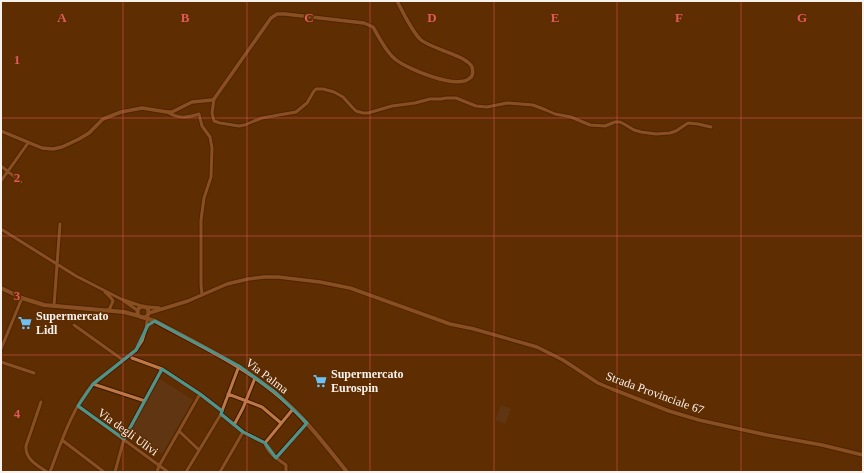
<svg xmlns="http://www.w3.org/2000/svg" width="864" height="473" viewBox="0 0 864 473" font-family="'Times New Roman',serif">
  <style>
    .green { fill: #603f27 }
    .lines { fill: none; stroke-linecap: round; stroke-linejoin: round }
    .minor-casing { stroke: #3a1900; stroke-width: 5 }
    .tertiary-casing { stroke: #3a1900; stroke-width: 5.5 }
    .secondary-casing { stroke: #3a1900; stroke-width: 6 }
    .minor { stroke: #bd7846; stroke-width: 3 }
    .tertiary { stroke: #bd7846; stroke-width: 3.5 }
    .secondary { stroke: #bd7846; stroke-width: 4 }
    .marked { fill: none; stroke: #4a958e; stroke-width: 3; stroke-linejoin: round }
    .grid { fill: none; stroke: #df5a59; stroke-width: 1; stroke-opacity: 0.55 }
    .labels { text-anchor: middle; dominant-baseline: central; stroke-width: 3; stroke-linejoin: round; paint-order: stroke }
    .poi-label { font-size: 12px; font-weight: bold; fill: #f9f1ec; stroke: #5e2d02; text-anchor: start }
    .street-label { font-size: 12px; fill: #f9f1ec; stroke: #5e2d02 }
    .grid-label { font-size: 13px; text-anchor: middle; font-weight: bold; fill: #df5a59; stroke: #5e2d02; stroke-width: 3; stroke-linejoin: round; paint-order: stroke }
  </style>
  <rect width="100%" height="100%" fill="#5e2d02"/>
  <path class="green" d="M160,379L193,400L162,454L130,431Z
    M501,405L511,409L505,424L495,420Z"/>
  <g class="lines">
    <g class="minor-casing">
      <path id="minor" d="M214,99L212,113L214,121L220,123L239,126L245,125L254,121L262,118L296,112L307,103L314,91L316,89H323L334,92L343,97L352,107L356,111L363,113H368L392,106L415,103L430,99H441L446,98H456L476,106L487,107L507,103L533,105L546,110L555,114L571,117L590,125L605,126L615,122H620L624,124L634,130L641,132L656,134L670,133L676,131L688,123L698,124L711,127
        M167,112C179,119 187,118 199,114L202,126L210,137L212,148L211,177L204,198L201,220V284L202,295
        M1,166L21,182
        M1,181L28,143
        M1,229L76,276L121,299L144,307
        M105,292L111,298L113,301L110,308L108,310
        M124,301L137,310
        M54,306L60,224
        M74,325L123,360
        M1,349L22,298
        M132,358L162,369L200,394L222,411L221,414L243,432L265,443
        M1,362L34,373
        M93,384L145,401
        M228,394L262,407L281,423
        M41,402L26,446C25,459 37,465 47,472
        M78,406L168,472
        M222,411L239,366
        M234,425L243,408L255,378
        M179,431L199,450
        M62,440L104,472
        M265,443L293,409
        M265,443C267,453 278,459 286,465V472
        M276,458L307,423
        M50,472C61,443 72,408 93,384L136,350L142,341L146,328L148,315
        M115,472L124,439L162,369
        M157,472L159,466L200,394
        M186,472L221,414
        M220,472L243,432"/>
    </g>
    <g class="tertiary-casing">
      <path id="tertiary" d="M1,131L42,148L53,149L62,147L79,139L89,133L103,119L121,112L142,108L167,112H172L192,102L212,100L214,99L271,18L277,14H285L364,23L373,27C379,37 386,52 395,59C407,69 457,90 470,78C473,76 473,71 472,67C466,55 432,49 421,40C412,32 403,12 397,1
        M145,307L159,308
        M149,313L188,301L227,284L248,279L264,277H278L320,282L350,288L450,324L474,329L537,347L563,360L598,383L612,389L669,411L699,420L767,435L822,445L863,455"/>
    </g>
    <g class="secondary-casing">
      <path id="secondary" d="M1,288L22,298L44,305L124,312L139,316
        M137.5 312a5.5 5.5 0 1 1 11 0a5.5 5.5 0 1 1-11 0Z
        M142,317L155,321C201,346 250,368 289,405C311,425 328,449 347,472"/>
    </g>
    <use href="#minor" class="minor"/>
    <use href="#tertiary" class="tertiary"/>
    <use href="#secondary" class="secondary"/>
  </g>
  <path d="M0 0H864V473H0ZM155,321L239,366L276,393L307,423L276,458L265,443L243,432L221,414L222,411L200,394L162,369L124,439L78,406L93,384L136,350L148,325Z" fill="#5e2d02" fill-opacity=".55" fill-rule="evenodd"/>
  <path class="marked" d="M155,321L239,366L276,393L307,423L276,458L265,443L243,432L221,414L222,411L200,394L162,369L124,439L78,406L93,384L136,350L148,325Z"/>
  <path class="grid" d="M123,1V472M247,1V472M370,1V472M494,1V472M617,1V472M741,1V472M1,118H863M1,236H863M1,355H863"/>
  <defs>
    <g id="supermarket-bare" transform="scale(1.08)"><path d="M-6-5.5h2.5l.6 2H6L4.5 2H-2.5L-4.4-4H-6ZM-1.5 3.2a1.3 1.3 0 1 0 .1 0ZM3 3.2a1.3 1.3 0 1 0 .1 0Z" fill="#6dc2f3" stroke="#5e2d02" stroke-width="2.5" paint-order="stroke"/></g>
  </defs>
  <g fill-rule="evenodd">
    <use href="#supermarket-bare" x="25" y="323"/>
    <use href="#supermarket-bare" x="320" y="381"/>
  </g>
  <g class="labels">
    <g class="poi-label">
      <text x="36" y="316">Supermercato<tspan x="36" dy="14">Lidl</tspan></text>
      <text x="331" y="374">Supermercato<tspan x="331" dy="14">Eurospin</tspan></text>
    </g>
    <g class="street-label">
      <text transform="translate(267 376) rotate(37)">Via Palma</text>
      <text transform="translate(655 393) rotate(20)">Strada Provinciale 67</text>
      <text transform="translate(128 432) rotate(36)">Via degli Ulivi</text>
    </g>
  </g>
  <g class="grid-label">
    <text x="62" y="22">A</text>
    <text x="185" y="22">B</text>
    <text x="309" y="22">C</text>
    <text x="432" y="22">D</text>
    <text x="555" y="22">E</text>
    <text x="679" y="22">F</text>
    <text x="802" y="22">G</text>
    <text x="17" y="64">1</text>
    <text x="17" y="182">2</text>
    <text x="17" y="300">3</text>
    <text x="17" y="418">4</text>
  </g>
  <rect width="864" height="473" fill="none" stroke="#f9f1ec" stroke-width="4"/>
</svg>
